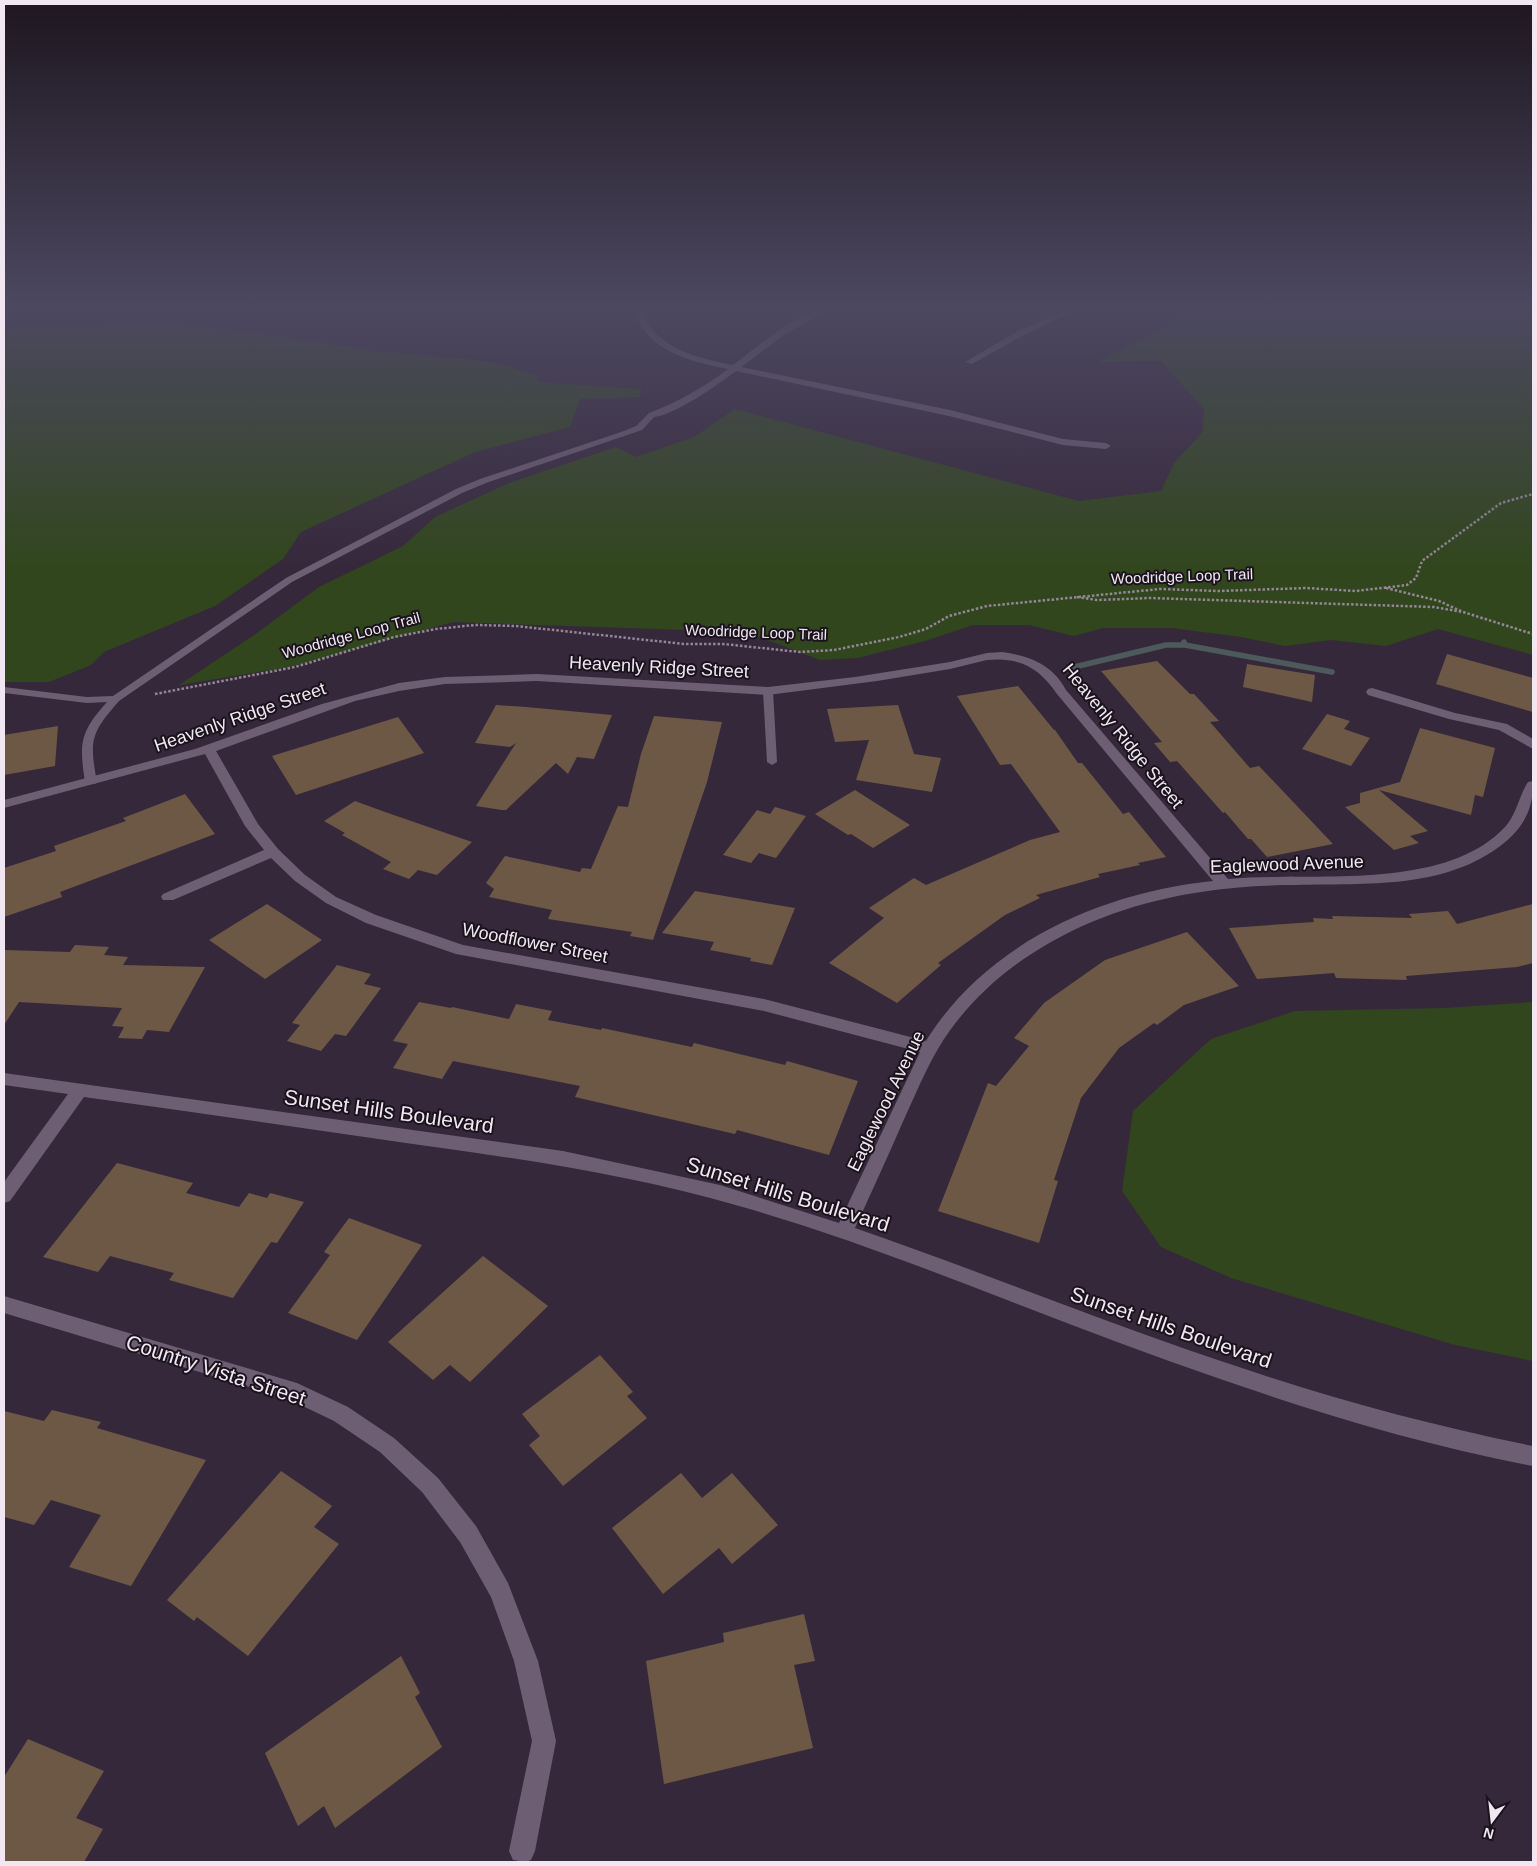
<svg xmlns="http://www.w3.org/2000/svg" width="1537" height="1866" viewBox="0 0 1537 1866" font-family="Arial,sans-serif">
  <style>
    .green { fill: #31461d }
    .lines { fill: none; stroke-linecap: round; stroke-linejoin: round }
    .stream { stroke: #4d5a5c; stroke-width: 5.5 }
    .building { fill: #6d5846 }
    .path { stroke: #938797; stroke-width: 2.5; stroke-dasharray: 2.5 2; stroke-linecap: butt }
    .lane { fill: #6d5e74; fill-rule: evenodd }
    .street { fill: #6d5e74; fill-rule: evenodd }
    .labels { text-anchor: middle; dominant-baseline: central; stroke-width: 4; stroke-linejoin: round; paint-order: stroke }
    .far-street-label { font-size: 15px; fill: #f0e7f3; stroke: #1a131c }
    .street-label { font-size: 18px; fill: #f0e7f3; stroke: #1a131c }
    .near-street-label { font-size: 21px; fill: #f0e7f3; stroke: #1a131c }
  </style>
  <rect width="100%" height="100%" fill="#36283b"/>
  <path class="green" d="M1175,308H1533V655L1438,629L1386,646L1331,640L1285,646L1241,637L1172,628H1103L1074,636L1029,625H973L925,641L858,658L820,660L746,632L453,622L290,667L179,685L257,633L319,587L403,546L435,517L509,483L616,447L636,457L694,437L735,409L1079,501L1161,491L1174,463L1202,433L1204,409L1161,361L1098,362L1169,325Z
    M116,321L253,332L375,351L467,359L504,365L538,376L537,382L642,389L639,397L580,399L570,427L475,452L301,532L283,559L215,606L104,652L91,665L49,682H4V329L57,327L104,328Z
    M1533,1002V1361L1455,1345L1231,1278L1161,1247L1122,1191L1133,1111L1211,1039L1295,1011L1445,1008Z"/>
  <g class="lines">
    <path class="stream" d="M1185,645L1332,672
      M1066,669L1166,645H1185L1184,642"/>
  </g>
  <path class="building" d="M1447,654L1533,678V712L1436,684Z
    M1157,661L1190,694H1194L1219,721L1210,722L1250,768L1259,766L1333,844L1267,857L1251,839H1248L1225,812L1223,813L1177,761L1170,762L1154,743L1162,742L1101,671Z
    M1247,664L1315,675L1312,702L1243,687Z
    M1018,686L1054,730H1055L1078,763H1082L1123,814L1129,812L1166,857L1138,863L1140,865L1098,874L1100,877L1036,895L1040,898L1005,915L938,963L941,965L897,1003L829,963L884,918L869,908L914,878L926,885L1030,840L1060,832L1011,764L1000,765L957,696Z
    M496,705L526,707L612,715L594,759L577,757L568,774L556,763L506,810H502L476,806L516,743L510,747L475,743Z
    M898,705L914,754L941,758L932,792L856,780L869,740L835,742L827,709Z
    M1327,714L1350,721L1344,729L1370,738L1351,766L1302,749Z
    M654,716L722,722L707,782L653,940L630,936L632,932L548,919L552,910L489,897L494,889L486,883L505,856L580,872L582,868L591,869L618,806L628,807L641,754Z
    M398,717L424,753L296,795L272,756Z
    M58,726L55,766L4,775V735Z
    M1420,728L1495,748L1483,797L1475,795L1471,815L1379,790L1428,831L1410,836L1419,843L1394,850L1345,807L1360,803V793L1400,782Z
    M855,790L910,825L873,848L851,834L848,835L815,814Z
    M185,794L215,834L60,892L62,897L4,917V868L56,851L54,846L126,821L123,818Z
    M355,801L385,812L472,842L437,875L418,870L409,879L383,869L391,862L342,835L345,833L324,821Z
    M775,807L806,816L776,858L759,853L751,863L723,855L757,810L770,814Z
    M695,891L795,908L772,965L750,961L751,958L710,950L714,942L662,933Z
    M267,904L322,940L265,979L209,940Z
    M1533,904V963L1517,967L1406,976L1407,980L1336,978L1334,973L1257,979L1229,928L1314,922L1313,918L1333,919L1332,916L1412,918L1409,914L1448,911L1457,924Z
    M1187,932L1239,986L1184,1005L1157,1025L1154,1023L1119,1048L1081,1098L1054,1180L1058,1181L1039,1243L938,1211L988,1083L996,1086L1029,1046L1014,1038L1044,1003L1105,960Z
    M75,945L109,947L104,955L128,957L123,965L205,967L169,1032L147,1030L142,1039L118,1038L124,1027L112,1026L122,1008L19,1002L4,1025V950L70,952Z
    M337,965L371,974L364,984L381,988L346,1036L335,1034L321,1051L287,1041L300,1025L292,1023Z
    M419,1002L451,1008L452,1007L509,1019L516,1004L552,1011L548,1020L601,1030L602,1028L692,1047L694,1043L785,1065L787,1061L858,1081L829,1155L737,1130L735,1134L575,1097L580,1086L453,1061L442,1079L393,1068L408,1044L393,1041Z
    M117,1163L193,1183L186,1193L239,1207L249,1193L267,1198L270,1193L304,1202L277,1243L271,1242L233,1298L169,1280L174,1273L110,1256L98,1272L43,1257Z
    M349,1218L422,1245L357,1340L288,1313L330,1255L324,1252Z
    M483,1256L548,1306L470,1382L450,1365L433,1380L388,1342Z
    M600,1355L633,1392L627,1396L647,1418L563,1486L529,1445L540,1436L522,1414Z
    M52,1410L101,1422L97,1428L206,1460L131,1586L69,1567L101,1515L51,1500L34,1525L4,1517V1411L44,1421Z
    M281,1471L332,1506L314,1527L339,1544L248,1656L197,1617L194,1621L167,1600Z
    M681,1473L702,1498L732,1473L778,1525L732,1564L719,1548L663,1594L612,1528Z
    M804,1614L815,1661L794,1665L813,1748L664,1784L646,1661L724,1642L723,1633Z
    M401,1656L420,1693L415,1697L442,1747L335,1828L324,1806L298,1826L265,1753Z
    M28,1739L104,1771L76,1818L103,1829L84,1862H4V1777Z"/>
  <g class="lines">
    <path class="path" d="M1386,588L1439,601L1463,612
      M1077,597L1097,600L1150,598L1434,607L1463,612L1533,634
      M155,694L295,667L394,637L436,629L475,625L516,626L684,644H723L800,652L834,650L899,637L926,629L949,616L987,606L1160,589L1219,591L1306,588L1356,591L1407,585L1416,578L1422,561L1501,503L1533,494"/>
    <path class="lane" d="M649,413L656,415L642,430L486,483L462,493L292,582L119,701C91,733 89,740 97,782L95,784H87L85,782C79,743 80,732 107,702L87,703L4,693V687L87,697L113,696L286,578L456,489L480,479L624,431L636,426Z
      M768,688L773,691L777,762L772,765L767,762L763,691Z"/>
    <path class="street" d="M634,308H642C651,348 698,358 733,365C756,348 802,308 830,308L784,335L741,367L950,410L1063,439L1106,443L1111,446L1106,449L1063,445L949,416L736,371C720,383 669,420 649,417V413C678,402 703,388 728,369C691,362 643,350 634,308Z
      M1070,308H1080L1024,335L972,364L965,362L1018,331Z
      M1002,652C1029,656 1052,664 1066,690L1228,879C1311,871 1444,893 1506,826C1517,813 1519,796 1528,782L1533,781C1534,807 1524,827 1504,843C1446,890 1365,883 1296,885C1264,885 1232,887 1201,892C1141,901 1084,920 1033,953C1002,972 972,1000 951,1029C931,1056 919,1087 905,1117C889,1154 872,1191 855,1228C985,1273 1111,1325 1242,1368C1337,1400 1434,1426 1533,1446V1466C1375,1436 1223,1382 1072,1325C962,1283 852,1238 739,1206C632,1175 523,1159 413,1144C303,1128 194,1112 84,1097L10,1201L4,1203V1182L68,1094L4,1085V1073L563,1151L720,1185L839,1223L920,1052L764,1011L456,954L366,923L326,903L295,881L271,858L173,900H163L161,897L163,894L264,850L245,826L205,754L4,808V800L195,749L322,704L399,683L445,677L537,674L768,687L855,677L950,662L987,653ZM987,660C1019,657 1039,667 1057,694L1213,881C1103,892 986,943 926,1041L764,999L463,945L376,915L336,897L305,875L278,849L258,824L216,751L355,701L399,691L445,684L537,681L768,695L877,681L950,669Z
      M1372,688L1455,713L1507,724L1533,739V749L1499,730L1449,719L1368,695L1366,692L1368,689Z
      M4,1296L297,1383L348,1407L394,1438L438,1478L476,1526L508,1583L538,1661L556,1741L535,1851L531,1860L526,1862L513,1860L509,1851L532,1741L514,1661L491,1597L460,1542L422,1492L380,1452L334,1421L286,1398L4,1313Z"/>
  </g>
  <linearGradient id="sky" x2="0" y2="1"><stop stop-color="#1e1620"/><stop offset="0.54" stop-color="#4c4860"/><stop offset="1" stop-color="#4c4860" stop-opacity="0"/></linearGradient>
  <rect width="1537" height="569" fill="url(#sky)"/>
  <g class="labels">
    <g class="far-street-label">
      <text transform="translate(1182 576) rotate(-2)">Woodridge Loop Trail</text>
      <text transform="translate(756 632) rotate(2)">Woodridge Loop Trail</text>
      <text transform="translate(351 635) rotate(-15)">Woodridge Loop Trail</text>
    </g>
    <g class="street-label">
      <text transform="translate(659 667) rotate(3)">Heavenly Ridge Street</text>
      <text transform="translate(240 717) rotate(-19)">Heavenly Ridge Street</text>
      <text transform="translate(1123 736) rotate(51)">Heavenly Ridge Street</text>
      <text transform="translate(1287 864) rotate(-2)">Eaglewood Avenue</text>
      <text transform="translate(535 943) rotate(11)">Woodflower Street</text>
      <text transform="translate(886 1101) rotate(-64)">Eaglewood Avenue</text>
    </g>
    <g class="near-street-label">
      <text transform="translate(389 1111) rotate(8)">Sunset Hills Boulevard</text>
      <text transform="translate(788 1194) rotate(17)">Sunset Hills Boulevard</text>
      <text transform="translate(1171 1327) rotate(19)">Sunset Hills Boulevard</text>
      <text transform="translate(216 1370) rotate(18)">Country Vista Street</text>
    </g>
  </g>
  <rect width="1537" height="1866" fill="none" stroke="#f0e7f3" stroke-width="10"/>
  <g transform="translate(1492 1821) rotate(195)" stroke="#1a131c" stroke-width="4" paint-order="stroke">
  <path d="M0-4L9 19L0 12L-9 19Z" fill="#f0e7f3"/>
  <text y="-8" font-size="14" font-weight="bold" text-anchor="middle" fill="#f0e7f3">N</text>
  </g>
</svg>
